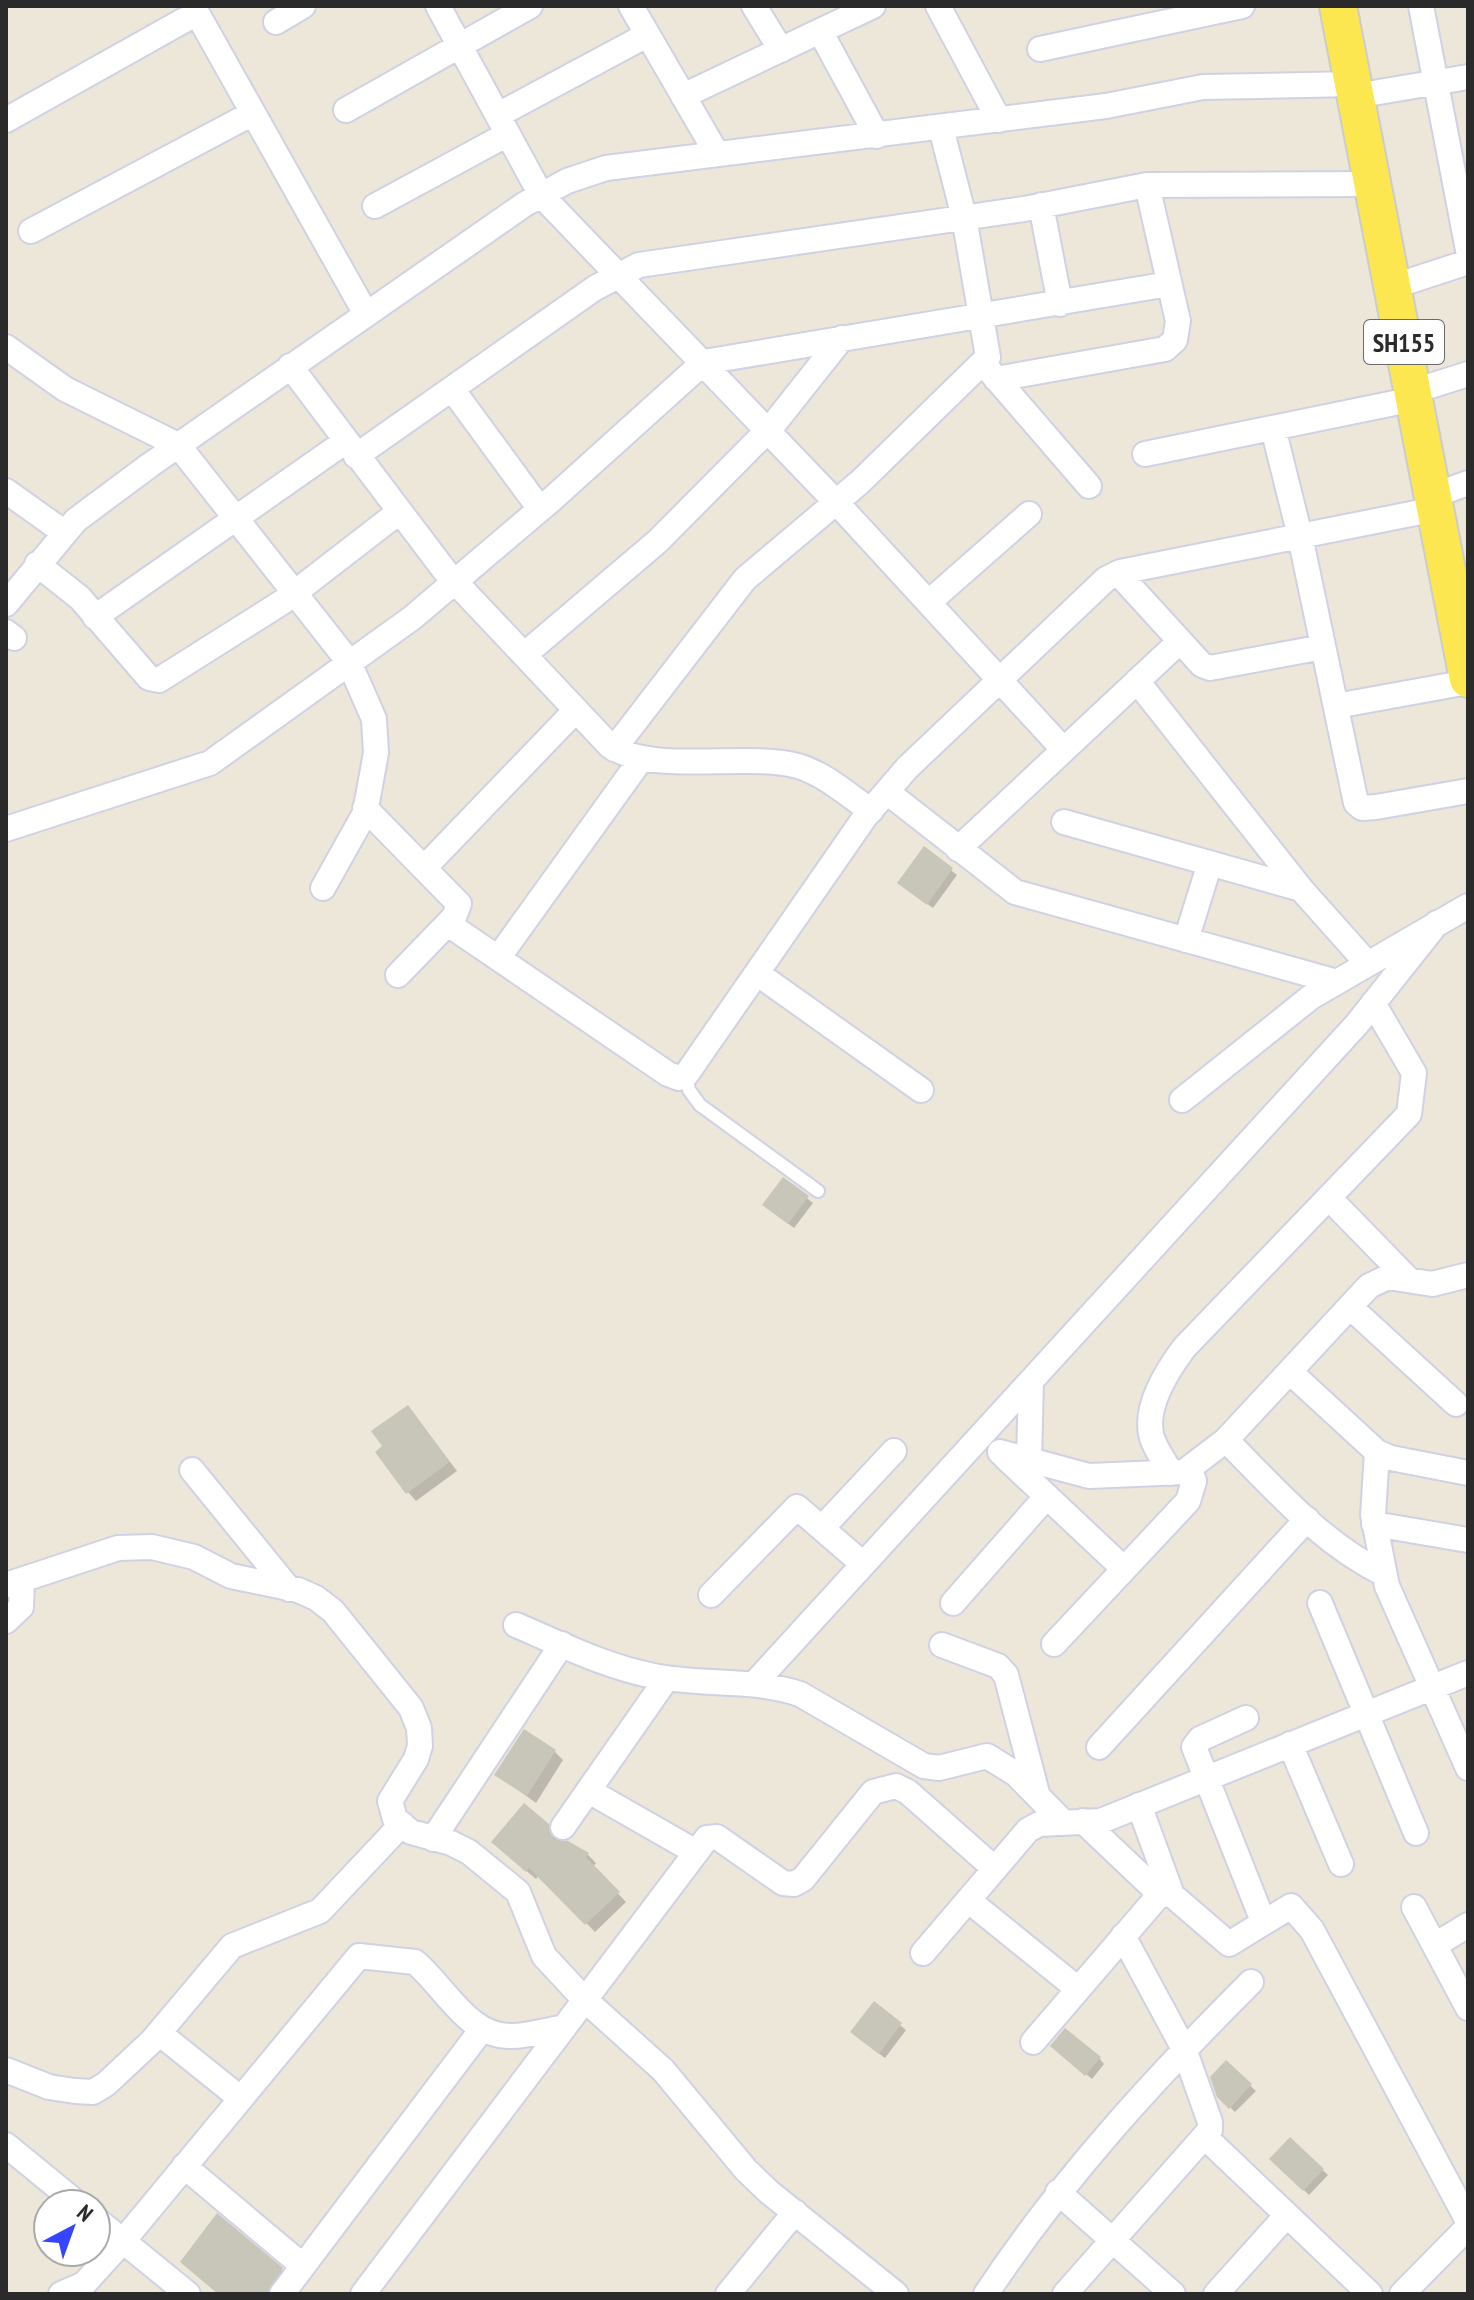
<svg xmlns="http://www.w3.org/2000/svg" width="1474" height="2300" viewBox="0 0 1474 2300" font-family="'PT Sans Narrow',sans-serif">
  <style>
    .shadow { fill: #0003 }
    .building { fill: #c8c5b9 }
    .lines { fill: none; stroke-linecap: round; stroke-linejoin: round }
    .service-casing { stroke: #d0d1e4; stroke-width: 16 }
    .minor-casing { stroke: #d0d1e4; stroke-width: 28 }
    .primary-casing { stroke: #ccc; stroke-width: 40 }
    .service { stroke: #fff; stroke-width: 12 }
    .minor { stroke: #fff; stroke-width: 24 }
    .primary { stroke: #fce750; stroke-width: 36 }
    .labels { text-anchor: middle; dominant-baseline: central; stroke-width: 8; stroke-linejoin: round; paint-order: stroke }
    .shield { fill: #fff; stroke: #6a6a6a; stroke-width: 2 }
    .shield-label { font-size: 26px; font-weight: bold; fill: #2a2a2a }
  </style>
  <rect width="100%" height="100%" fill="#ede7da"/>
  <path class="shadow" d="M924,849L957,875L933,908L905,888Z
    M784,1180L813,1203L794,1228L770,1210Z
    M408,1407L457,1471L416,1501L408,1492Z
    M555,1752L563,1760L536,1803L496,1774Z
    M547,1826L559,1842L588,1855L596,1863L593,1867L626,1902L595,1932L539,1875L536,1879L502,1850Z
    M874,2004L906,2030L885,2058L858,2038Z
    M1058,2051L1099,2058L1104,2064L1092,2079Z
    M1226,2063L1256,2091L1235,2112L1219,2096Z
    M1290,2140L1328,2175L1309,2195L1272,2159Z
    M281,2270L286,2275L274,2294H221Z"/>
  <path class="building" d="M924,846L953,868L927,905L897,883Z
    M783,1177L809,1196L788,1224L762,1205Z
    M408,1405L450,1462L406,1494L375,1452L382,1446L371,1431Z
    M524,1729L556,1750L527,1796L494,1775Z
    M524,1803L549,1824L554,1839L568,1841L589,1853L586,1857L620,1892L585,1925L529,1868L526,1872L491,1842Z
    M874,2001L902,2023L879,2054L850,2032Z
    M1065,2028L1101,2057L1085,2076L1050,2046Z
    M1226,2060L1252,2084L1229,2109L1217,2097L1210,2077Z
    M1290,2137L1324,2169L1303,2191L1269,2159Z
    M217,2213L283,2268L267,2294H218L180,2262Z"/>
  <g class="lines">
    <g class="service-casing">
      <path id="service" d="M686,1075L689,1090L700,1105L818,1191"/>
    </g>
    <g class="minor-casing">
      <path id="minor" d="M193,6L366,314
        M438,6L541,195L836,502L1063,749
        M631,6L717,154
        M754,6L781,50
        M938,6L999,120
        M1421,6L1468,250
        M276,22L303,6
        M820,31L877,136
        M1040,49L1242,6
        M1367,94L1468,77
        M683,96L873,6
        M346,110L530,6
        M498,115L647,35
        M6,120L197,13
        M1041,205L1060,304
        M375,206L508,134
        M31,231L253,113
        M1404,283L1468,262
        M6,347L65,389L178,445L349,662L374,719L376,753L365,813L323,888
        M290,366L445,571L610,746C654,775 745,752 798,766C825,774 848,795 871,811
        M988,369L1089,486
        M996,379L1165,349L1175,340L1178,321L1147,185
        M1424,388L1468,374
        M452,389L540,509
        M1273,428L1300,536L1356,803L1362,808L1376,807L1468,791
        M1145,454L1414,399
        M356,456L595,288L639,265L1024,209L1147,185L1373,184
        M6,491L65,533
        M1446,491L1468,483
        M37,564L80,598L149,678L159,680L284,601L399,512
        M1118,573L1202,665L1210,668L1323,647
        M929,602L1029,514
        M6,604L76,520L150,465L525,204L567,181L606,168L1106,106L1203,87L1354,84
        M95,617L346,441
        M6,632L14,638
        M524,655L658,541L773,425L842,338
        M1137,681L1301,889L1367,963
        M1336,706L1468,682
        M614,749L745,579L860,482L988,357L964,217L941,128
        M887,792L1015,892L1337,982
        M365,808L459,904L454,917L398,975
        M1064,822L1301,889
        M6,829L210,763L412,618L551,500L704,362L1169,284
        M958,849L1178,643
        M425,867L576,710
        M448,924L668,1074L679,1078L686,1075L865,817L907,768L1106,579L1120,572L1436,509
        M1186,940L1210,863
        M498,958L642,758
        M758,974L921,1090
        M1182,1100L1311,997L1468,906
        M1329,1198L1409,1280
        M1350,1307L1456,1404
        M1290,1372L1377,1452L1391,1458L1468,1473
        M1226,1440C1275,1489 1321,1543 1384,1574
        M1000,1452L1089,1476L1184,1472L1226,1440L1369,1286L1388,1277L1432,1284L1468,1275
        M1377,1452L1373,1515L1387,1586L1468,1768
        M1004,1456L1123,1568
        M1029,1460L1031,1381
        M192,1470L289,1589
        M1171,1473C1165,1462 1156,1450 1152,1438C1143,1408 1167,1371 1184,1348L1409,1114L1414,1073L1373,1003
        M1374,1524L1468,1540
        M823,1527L894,1451
        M6,1585L118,1548L152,1547L194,1557L231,1576L298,1590L316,1598L333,1611L411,1708L419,1728L420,1746L416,1759L390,1801L395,1819L411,1832L451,1843L469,1852L518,1892L544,1956L584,1999L663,2070L746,2170L769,2192L896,2294
        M711,1595L797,1507L863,1564
        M953,1603L1047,1496
        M1320,1603L1416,1833
        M6,1621L21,1607L22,1580
        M516,1625C561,1644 606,1667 654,1676C703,1686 752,1678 800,1694L924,1766L939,1768L987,1756L1016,1774L1064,1823
        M1054,1644L1188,1501L1194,1481L1190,1469
        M942,1645L998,1666L1006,1675L1037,1793
        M754,1684L1357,1024L1437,923
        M1246,1718L1200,1739L1194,1747L1263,1921
        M1290,1744L1341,1864
        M1099,1747L1307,1519
        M589,1791L694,1851
        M1139,1805L1172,1895
        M1083,1821L1160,1894
        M563,1827L667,1678
        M433,1839L562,1644
        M968,1900L1078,1989
        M1414,1907L1468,2008
        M1435,1945L1468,1925
        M923,1953L1028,1830L1039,1824L1101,1821L1468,1673
        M159,2033L240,2098
        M1033,2042L1160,1894L1172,1895L1229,1944L1291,1906L1312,1930L1468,2221
        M6,2070L49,2087L75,2091L93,2092L106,2084L152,2041L232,1946L320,1911L402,1824
        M1206,2138L1370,2294
        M6,2145L78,2204
        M184,2166L303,2266
        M1058,2192L1173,2294
        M96,2219L188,2294
        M61,2294L84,2284L123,2241L359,1956L415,1962C444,1986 469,2038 512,2036C529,2036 546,2030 562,2028
        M282,2294L482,2029
        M363,2294L707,1838L717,1837L783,1883L794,1884L803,1879L873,1792L896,1786L908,1792L995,1869
        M728,2294L795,2212
        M986,2294C1062,2179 1154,2079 1251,1982
        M1065,2294L1210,2130V2122L1184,2049L1123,1936
        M1216,2294L1287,2215
        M1402,2294L1468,2227"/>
    </g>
    <g class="primary-casing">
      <path id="primary" d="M1338,6L1468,679"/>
    </g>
    <use href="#service" class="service"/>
    <use href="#minor" class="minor"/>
    <use href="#primary" class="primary"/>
  </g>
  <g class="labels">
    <rect class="shield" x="1364" y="320" width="80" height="44" rx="6"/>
    <g class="shield-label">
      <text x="1404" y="342">SH155</text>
    </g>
  </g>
  <rect width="1474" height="2300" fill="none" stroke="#2a2a2a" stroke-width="16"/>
  <g transform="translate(72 2228) rotate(41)"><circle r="38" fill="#ffffff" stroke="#aaaaaa" stroke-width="2"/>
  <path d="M0-6L14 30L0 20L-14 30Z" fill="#3645ff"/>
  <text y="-12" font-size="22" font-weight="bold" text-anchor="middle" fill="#2a2a2a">N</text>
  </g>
</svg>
